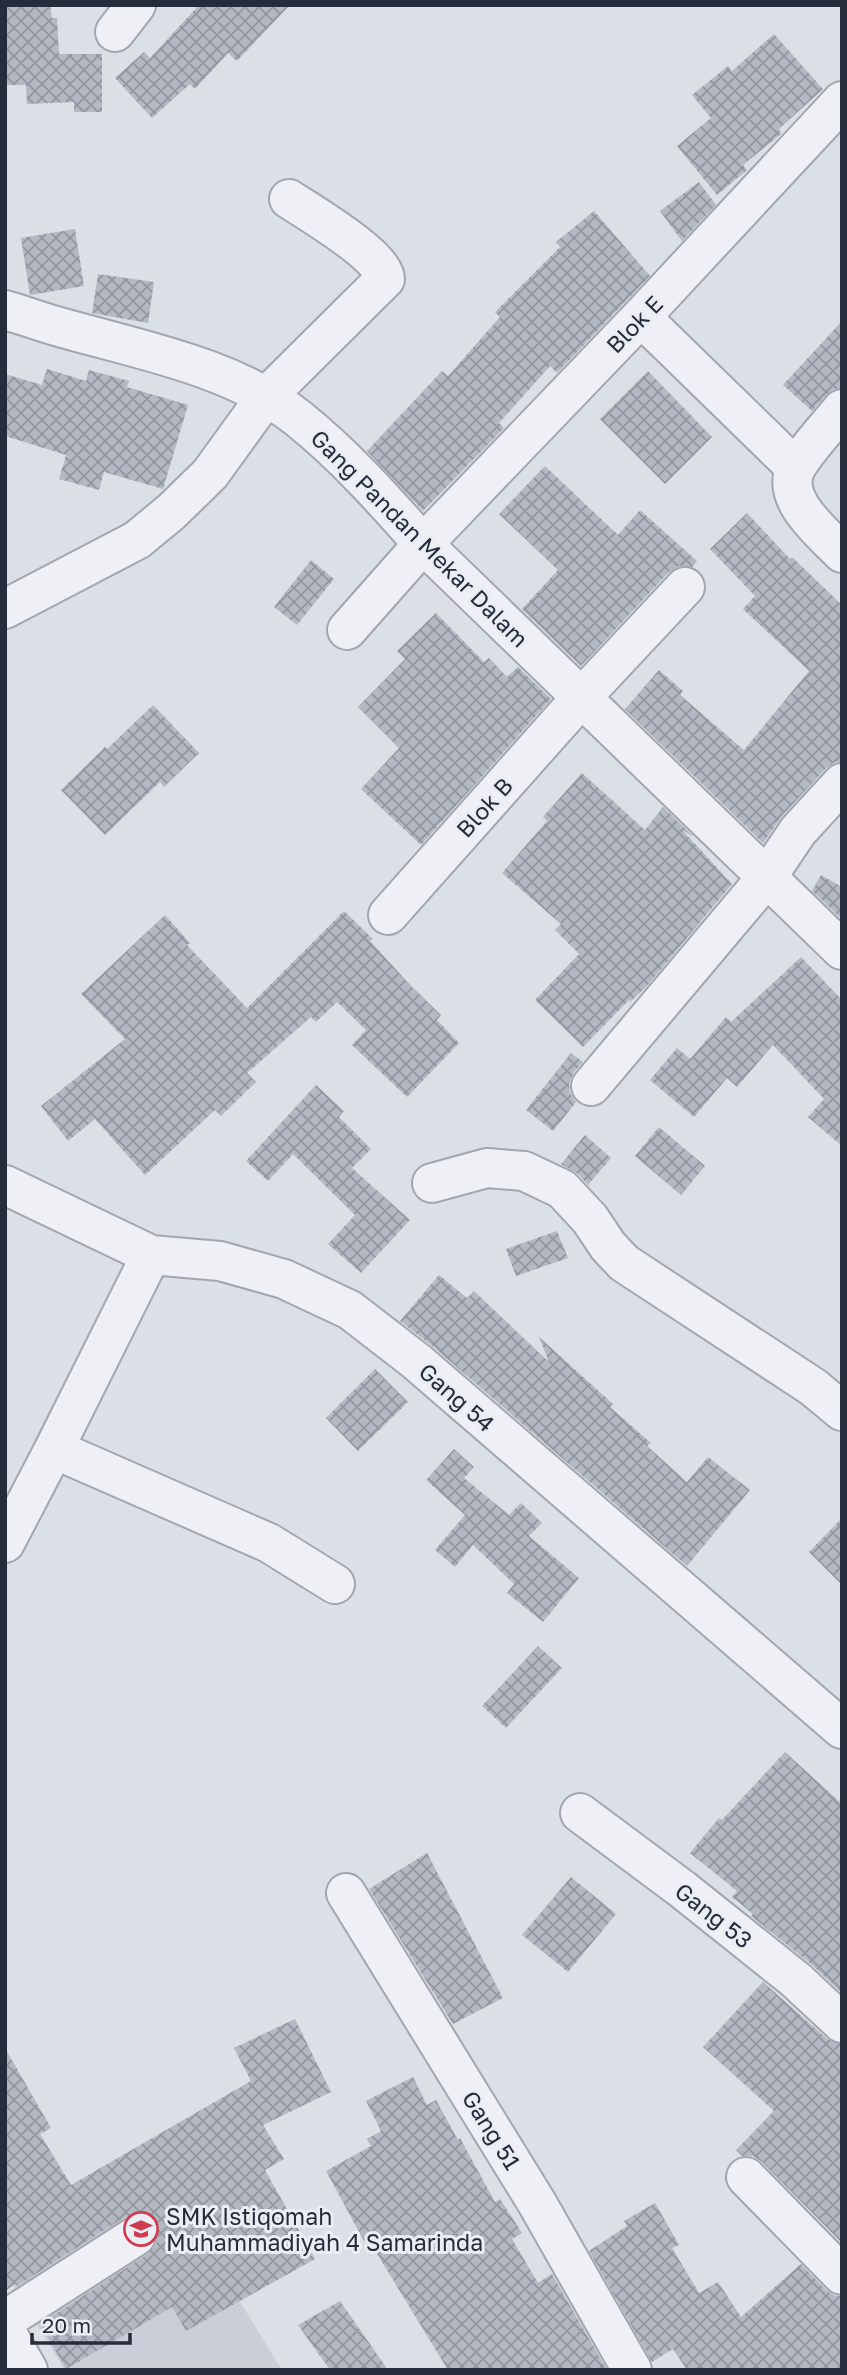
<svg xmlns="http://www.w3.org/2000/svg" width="847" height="2375" viewBox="0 0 847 2375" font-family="'Golos Text',sans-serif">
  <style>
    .built { fill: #c9ced8 }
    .building { fill: url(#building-cross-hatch) }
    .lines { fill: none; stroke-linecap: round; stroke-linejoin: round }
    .minor-casing { stroke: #a1a6b0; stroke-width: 42 }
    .minor { stroke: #eef0f5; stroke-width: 38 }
    .labels { text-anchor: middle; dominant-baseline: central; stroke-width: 6; stroke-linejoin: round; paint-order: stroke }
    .street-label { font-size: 23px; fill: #252d3c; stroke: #eaeef4 }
    .poi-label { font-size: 23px; fill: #252d3c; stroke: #eaeef4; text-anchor: start }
  </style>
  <defs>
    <pattern id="building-cross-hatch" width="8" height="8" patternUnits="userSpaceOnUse" patternTransform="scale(1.75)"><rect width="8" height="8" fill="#b3b8c3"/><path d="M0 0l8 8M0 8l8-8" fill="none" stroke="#9196a0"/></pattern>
  </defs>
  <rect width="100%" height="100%" fill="#dbdfe6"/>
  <path class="built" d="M165,2180L282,2370H65L8,2277Z"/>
  <path class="building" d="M5,5H50L52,18H57L59,54H102V112H74V102L27,104L26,85H5Z
    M199,5H290L237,61L228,53L195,89L190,84L152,118L115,78L144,52L150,58Z
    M774,34L823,89L779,129L781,134L743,165L747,170L717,195L677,146L711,118L692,95L728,66L732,71Z
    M699,182L716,205L682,241L660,211Z
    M594,211L650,276L557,373L550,366L499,423L504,428L423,511L367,451L442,371L448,376L500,317L495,312L560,247L556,242Z
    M75,229L84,286L30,295L21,238Z
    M98,274L154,282L148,323L92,313Z
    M842,321V388L834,389L826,395L812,411L783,385Z
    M47,369L86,381L89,370L129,381L127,387L188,405L163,489L104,472L99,490L59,479L66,455L5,436V374L42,385Z
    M648,371L712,437L665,484L600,419Z
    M545,466L618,535L640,510L697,561L692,567L679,566L669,572L581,666L522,609L558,570L499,514Z
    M747,513L790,559L792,557L842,605V762H835L826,768L782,816L763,843L625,709L659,670L683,691L680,695L744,750L809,671L743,609L755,596L710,549Z
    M311,560L334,579L297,625L274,607Z
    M436,613L484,662L489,658L507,677L518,667L551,699L421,845L361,789L399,748L358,707L405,659L397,651Z
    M153,705L199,753L164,787L160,782L105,835L61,790L105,747L107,749Z
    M582,773L645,830L663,807L693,836L683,831L732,884L646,987L630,1002L629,1000L583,1047L535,1000L579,954L555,930L561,924L502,873L547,821L543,817Z
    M821,875L842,887V919L812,891Z
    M344,911L373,939L370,941L411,986L441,1015L437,1020L459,1043L407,1097L352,1045L366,1030L337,1002L316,1022L311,1017L247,1073L256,1082L221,1116L215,1110L145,1175L95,1119L68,1141L41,1106L125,1039L81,994L165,915L190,943L187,945L247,1008Z
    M801,957L842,1000V1146L808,1117L824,1099L773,1045L737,1087L727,1078L694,1117L650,1080L677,1048L690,1059L726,1017L731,1022Z
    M571,1053L583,1062L574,1072L569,1083L570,1093L576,1102L553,1131L526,1110Z
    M316,1085L344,1111L339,1117L371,1149L352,1168L410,1220L361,1273L328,1244L355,1215L293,1154L268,1181L246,1161Z
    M659,1127L705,1166L681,1195L635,1156Z
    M585,1135L611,1158L588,1185L578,1174L561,1164Z
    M557,1231L568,1258L516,1276L506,1249Z
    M439,1275L467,1298L474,1291L549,1362L539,1337L613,1404L610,1407L651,1443L647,1446L687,1482L708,1457L750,1490L687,1566L430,1344L400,1321Z
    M375,1369L408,1402L358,1451L326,1418Z
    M454,1449L474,1467L464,1478L509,1515L521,1503L542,1523L529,1536L579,1578L543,1622L507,1593L514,1584L473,1545L455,1567L435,1550L465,1515L426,1480Z
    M842,1518V1585L809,1552Z
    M538,1646L562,1668L506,1728L482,1706Z
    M785,1752L842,1804V1993L810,1963L751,1916L753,1914L732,1897L737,1891L690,1853L719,1818L722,1820Z
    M427,1853L503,1998L453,2024L369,1889Z
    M571,1877L616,1914L568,1972L522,1935Z
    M763,1982L827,2039L842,2044V2243L762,2162L753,2156H742L736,2150L774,2111L703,2047Z
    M295,2019L331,2092L263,2125L284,2159L265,2170L315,2259L186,2331L172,2307L66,2369L40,2324L148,2254L156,2245L158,2234L155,2225L147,2217L136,2214L125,2217L17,2286L16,2284L5,2291V2048L51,2128L40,2134L71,2185L251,2081L234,2048Z
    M413,2077L427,2105L436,2100L458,2140L460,2138L495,2202L500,2199L522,2233L512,2239L538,2283L552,2274L607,2370H448L368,2239L364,2241L326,2171L371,2146L367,2139L381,2131L366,2101Z
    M655,2203L679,2245L672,2248L699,2293L718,2282L741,2317L801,2264L826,2290L835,2296H842V2370H687L673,2349L652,2362L589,2251L627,2226L624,2221Z
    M340,2301L388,2370H330L298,2325Z"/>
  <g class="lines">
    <g class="minor-casing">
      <path id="minor" d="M115,32L136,5
        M5,310C22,315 39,321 56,326C135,349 233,366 299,419C345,456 384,500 423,544L842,950
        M641,317L796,468
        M842,409C827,428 809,446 797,466C778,498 823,533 842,553
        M5,609L137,540L171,512L210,474L265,398L385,279C385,257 309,212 289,199
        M347,630L423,544L641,317L842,101
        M388,915L581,698L685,587
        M591,1086L767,877L798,831L842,783
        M432,1183L487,1168L524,1171L562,1189L590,1219L608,1246L624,1263L813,1387L842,1411
        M5,1185L151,1255L220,1261L284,1279L350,1310L416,1361L842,1729
        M151,1255L54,1449L269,1543L335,1584
        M5,1543L54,1449
        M580,1813L682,1889L796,1980L842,2023
        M346,1893L537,2203L632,2370
        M746,2177L842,2275
        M5,2320L136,2236
        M5,2330L28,2370"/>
    </g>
    <use href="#minor" class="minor"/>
  </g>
  <defs>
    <g id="school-ring" transform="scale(1.75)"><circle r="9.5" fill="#eaeef4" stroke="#d03c4f" stroke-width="1.5"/><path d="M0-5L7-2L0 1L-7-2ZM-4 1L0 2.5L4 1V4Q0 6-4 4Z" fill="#d03c4f"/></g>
  </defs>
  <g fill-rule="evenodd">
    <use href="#school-ring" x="141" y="2229"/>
  </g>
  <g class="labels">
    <g class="street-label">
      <text transform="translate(634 324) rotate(-46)">Blok E</text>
      <text transform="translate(420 538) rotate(45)">Gang Pandan Mekar Dalam</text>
      <text transform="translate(484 807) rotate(-48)">Blok B</text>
      <text transform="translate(457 1397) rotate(41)">Gang 54</text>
      <text transform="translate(714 1915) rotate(38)">Gang 53</text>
      <text transform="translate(492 2130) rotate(58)">Gang 51</text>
    </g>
    <g class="poi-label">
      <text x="166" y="2216">SMK Istiqomah<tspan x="166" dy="26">Muhammadiyah 4 Samarinda</tspan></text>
    </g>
  </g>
  <rect width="847" height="2375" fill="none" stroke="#252d3c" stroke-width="14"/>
  <path d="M32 2333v10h98v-10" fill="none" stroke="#252d3c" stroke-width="3.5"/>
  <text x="42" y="2333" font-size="21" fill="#252d3c" stroke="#eaeef4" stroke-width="5" paint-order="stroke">20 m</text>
</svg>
